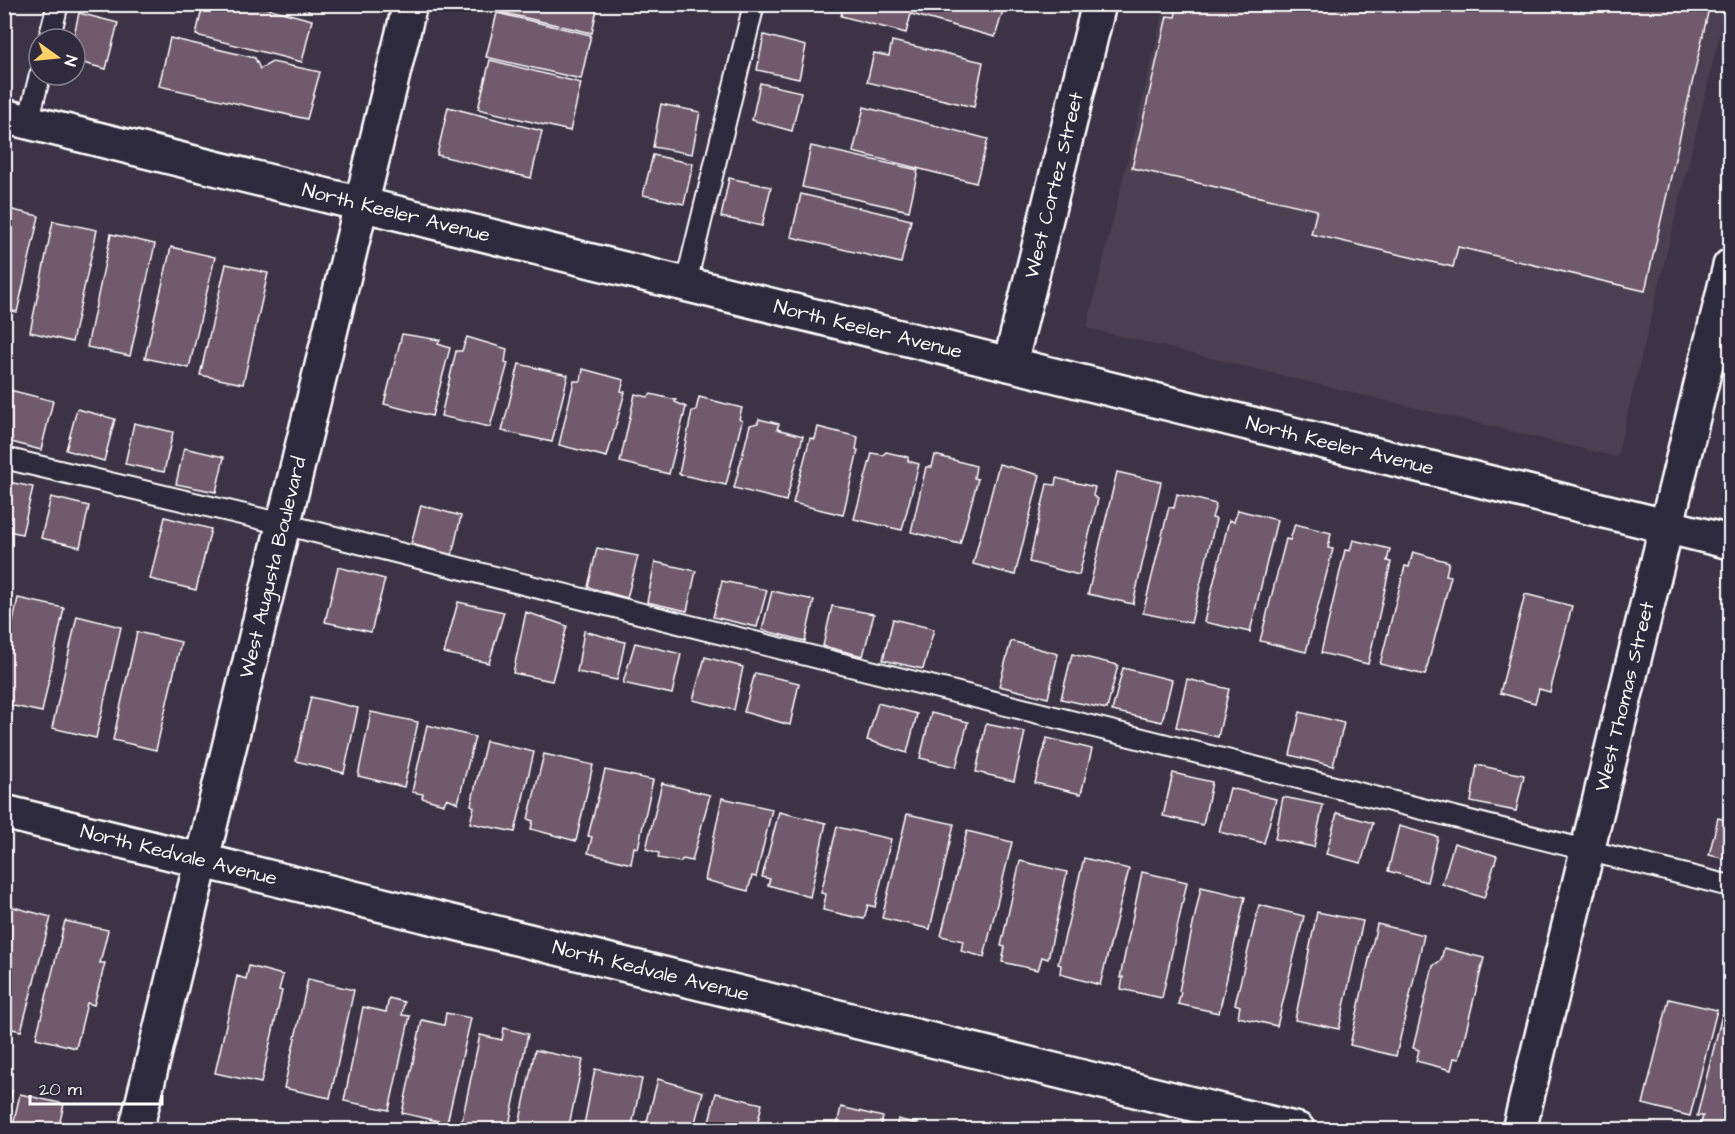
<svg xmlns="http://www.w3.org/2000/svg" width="1735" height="1134" viewBox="0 0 1735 1134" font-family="'Architects Daughter',sans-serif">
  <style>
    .built { fill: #4c3f51 }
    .building { fill: #715a6c; stroke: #fff; stroke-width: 1.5 }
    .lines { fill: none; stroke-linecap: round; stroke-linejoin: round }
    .lane-casing { stroke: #fff; stroke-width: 24 }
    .street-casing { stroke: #fff; stroke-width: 38 }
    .secondary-casing { stroke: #fff; stroke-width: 38 }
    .lane { stroke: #2f2a3d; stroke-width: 20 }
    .street { stroke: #2f2a3d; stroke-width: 33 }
    .secondary { stroke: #2f2a3d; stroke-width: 33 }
    .labels { text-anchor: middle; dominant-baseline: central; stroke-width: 4.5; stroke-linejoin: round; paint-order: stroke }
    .street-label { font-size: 20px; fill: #fff; stroke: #2f2a3d }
  </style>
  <rect width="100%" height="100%" fill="#3c3446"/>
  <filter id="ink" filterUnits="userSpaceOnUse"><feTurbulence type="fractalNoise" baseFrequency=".0167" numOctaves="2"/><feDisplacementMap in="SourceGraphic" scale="12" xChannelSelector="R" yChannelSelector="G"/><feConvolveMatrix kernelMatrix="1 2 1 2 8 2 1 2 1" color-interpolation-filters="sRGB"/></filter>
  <g filter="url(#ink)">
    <path class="built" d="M1165,5H1727L1617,457L1087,328Z"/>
    <path class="building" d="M97,4H126L124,11Z
      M203,4H251L312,20L302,62L196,35Z
      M286,4H310L309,10Z
      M502,4H598L592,33L500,12Z
      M844,4H1005L995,37L911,14L906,33L841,16Z
      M1178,4H1710L1645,291L1458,247L1453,267L1311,234L1317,210L1132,168L1167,16L1175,17Z
      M79,13L118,23L106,69L75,61V39H73Z
      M497,13L591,35L581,79L486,57Z
      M764,35L806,46L799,79L757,70Z
      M170,38L255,58L260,69L272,62L320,72L307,119L159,86Z
      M892,41L983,62L974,107L867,82L874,53L889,56Z
      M490,60L581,83L570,131L478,109Z
      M760,83L801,92L792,131L752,120Z
      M661,104L700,112L692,154L653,147Z
      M448,107L542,131L531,178L437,155Z
      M864,107L988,139L976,183L853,152Z
      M811,146L918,170L909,211L802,187Z
      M653,155L693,164L684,204L643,195Z
      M729,178L771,187L762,226L721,217Z
      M801,194L911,220L901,263L791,237Z
      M4,208L39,216L17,312L4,309Z
      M53,221L97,230L72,342L30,332Z
      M111,234L155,244L130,356L87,347Z
      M171,247L215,257L189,368L145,358Z
      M226,264L268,273L243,384L200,375Z
      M402,334L440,340L438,344L450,348L432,416L384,404Z
      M467,337L507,349L505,362L508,363L490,427L441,416L456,351H462Z
      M519,364L568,375L552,442L502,431Z
      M583,369L624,380L621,391L625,392L607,457L559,445L574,381H581Z
      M6,389L53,401L41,450L4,440Z
      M635,394L648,397L651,394L676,400L675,402L686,407L669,474L620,462Z
      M699,397L742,408L739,419L742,421L726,485L679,474L692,411L696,410Z
      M77,409L115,419L104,461L66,450Z
      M759,419L779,424L777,429L803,436L786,501L734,488L750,425L758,423Z
      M134,423L173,432L164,472L125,464Z
      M818,427L858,437L856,450H858L843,515L793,503L810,438L815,439Z
      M184,448L224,457L216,492L176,484Z
      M886,452L908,457V461L919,464L902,530L854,519L872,453L883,455Z
      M935,455L976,466L974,478L978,479L960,544L911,532L926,467H932Z
      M999,464L1040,475L1015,575L973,564Z
      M1117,472L1161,482L1133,604L1088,594Z
      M1056,478L1095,487L1093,496L1098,499L1079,575L1029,562L1047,484L1055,485Z
      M4,481L33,487L22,534L4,530Z
      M1177,494L1216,504L1212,518L1216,519L1191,623L1143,613L1169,507L1174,508Z
      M51,497L89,506L80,547L41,538Z
      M421,505L461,516L452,555L411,544Z
      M1238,510L1277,520L1250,632L1204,622L1229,520L1234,522Z
      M165,517L211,529L196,590L150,579Z
      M1295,524L1331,533L1328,548L1333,549L1306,652L1260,641L1286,539L1290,540Z
      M1353,540L1390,549L1387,561L1391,562L1368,664L1321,653L1345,550L1350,551Z
      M597,548L638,556L627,598L588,587Z
      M1413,552L1449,562L1446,575L1451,576L1425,675L1380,664L1405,566L1409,567Z
      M655,562L696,571L687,611L647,602Z
      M338,567L385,579L371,632L325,622Z
      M722,581L767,590L757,627L713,617Z
      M772,591L814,600L805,641L762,630Z
      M1525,594L1572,606L1550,692L1539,689L1535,703L1500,693Z
      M18,598L64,608L42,712L4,704V664Z
      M458,602L504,612L489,663L444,653Z
      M832,606L874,614L863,656L823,646Z
      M526,612L567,626L552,681L513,673Z
      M77,616L121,627L96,738L52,728Z
      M893,619L934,629L923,669L883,660Z
      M584,631L625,642L617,680L577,672Z
      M137,632L181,642L156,750L113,740Z
      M1011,641L1058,654L1048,698L999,686Z
      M635,643L681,654L672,694L623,683Z
      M1072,654L1118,665L1107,709L1061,699Z
      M705,657L743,667L734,710L693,700Z
      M1123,668L1172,680L1162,722L1112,711Z
      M755,673L799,683L790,725L744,712Z
      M1187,679L1229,689L1218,737L1176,727Z
      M311,697L358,708L344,773L296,761Z
      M878,703L917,714L907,753L867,740Z
      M371,712L418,722L404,787L358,776Z
      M1300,712L1344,723L1333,766L1290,755Z
      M931,713L968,722L956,767L920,758Z
      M986,724L1025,732L1014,781L976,772Z
      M427,725L475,737L458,803L447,798L444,804L422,798L423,794L412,792Z
      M1047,738L1092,749L1081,794L1035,783Z
      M486,741L534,752L515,832L470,823L474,807L471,805Z
      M544,754L593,765L576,841L531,829L533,821L528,819Z
      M1477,765L1524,775L1516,811L1471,802Z
      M605,770L653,780L638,848L634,847L631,864L588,853L592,837L588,836Z
      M1173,773L1212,782L1203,825L1163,816Z
      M662,783L710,795L692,861L683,859L680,862L658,858L659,853L646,849Z
      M1230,788L1276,799L1264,843L1219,832Z
      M1283,797L1323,805L1314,847L1275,839Z
      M722,798L772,809L756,877L752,876L748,891L705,880Z
      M779,812L826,823L810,897L768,885L770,879L762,877Z
      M1337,813L1373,823L1361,863L1326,854Z
      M907,814L954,824L930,929L882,918Z
      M1718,818L1730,821V860L1709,855Z
      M1399,826L1438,837L1427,882L1388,871Z
      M837,827L891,839L875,907L868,905L864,919L823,910L826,894L821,893Z
      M967,831L1012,842L984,957L961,951L963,941L941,936Z
      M1454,843L1497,856L1484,898L1442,884Z
      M1084,858L1129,869L1100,985L1060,974L1061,965L1058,964Z
      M1020,861L1067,872L1048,959L1042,957L1038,970L1002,962L1005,947L1001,946Z
      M1142,872L1187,882L1162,998L1121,989L1123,977L1120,978Z
      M1201,887L1245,897L1219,1013L1178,1004L1181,992L1179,991Z
      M1259,905L1304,916L1277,1026L1238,1017L1240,1006L1235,1004Z
      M9,906L51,917L21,1031L4,1027V922Z
      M1317,912L1363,921L1339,1029L1295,1020Z
      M65,921L108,930L100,963H105L94,1005L87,1003L76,1048L36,1038Z
      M1377,924L1424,935L1396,1056L1350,1045Z
      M1444,948L1484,958L1459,1059L1454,1058L1451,1070L1416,1061L1419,1050L1413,1048L1433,966L1441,960Z
      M249,966L283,975L279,990L282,991L261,1083L215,1073L237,976L246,979Z
      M308,979L354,990L330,1098L284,1088Z
      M389,998L404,1002L402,1015L410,1016L389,1110L344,1101L363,1007L386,1012Z
      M1669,999L1717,1010L1690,1116L1643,1104Z
      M446,1013L471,1018L447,1123L402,1113L422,1020L444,1025Z
      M1722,1015L1730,1017V1130H1699L1703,1116H1697Z
      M504,1028L528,1034L508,1130H460L480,1035L502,1040Z
      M535,1050L583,1060L568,1130H518Z
      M595,1069L642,1079L631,1130H583Z
      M658,1079L703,1092L693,1130H637L646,1125Z
      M4,1089L12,1091L4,1121Z
      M716,1093L762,1104L756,1130H707Z
      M20,1094L64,1104L58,1130H12Z
      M841,1107L883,1117L880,1130H836Z
      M898,1119L935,1129V1130H896Z"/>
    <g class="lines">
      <g class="lane-casing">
        <path id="lane" d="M49,39L58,4
          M28,122L40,75
          M686,283L754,4
          M4,458L283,524L1730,886"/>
      </g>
      <g class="street-casing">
        <g id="street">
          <path id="s1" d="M4,116L1730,542"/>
          <path id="s2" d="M1010,364L1099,4"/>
          <path id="s3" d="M4,812L1298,1130"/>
          <path id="s4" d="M1519,1130L1730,266"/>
        </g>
      </g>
      <g class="secondary-casing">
        <g id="secondary">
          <path id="s5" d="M136,1130L410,4"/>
        </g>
      </g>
      <use href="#lane" class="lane"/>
      <use href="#street" class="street"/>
      <use href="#secondary" class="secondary"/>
    </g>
  </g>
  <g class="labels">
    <g class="street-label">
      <text stroke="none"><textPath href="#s2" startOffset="184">West Cortez Street</textPath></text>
      <text stroke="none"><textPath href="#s1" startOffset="404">North Keeler Avenue</textPath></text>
      <text stroke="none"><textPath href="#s1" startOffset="890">North Keeler Avenue</textPath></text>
      <text stroke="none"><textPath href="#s1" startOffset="1376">North Keeler Avenue</textPath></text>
      <text stroke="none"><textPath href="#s5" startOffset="579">West Augusta Boulevard</textPath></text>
      <text stroke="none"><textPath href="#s4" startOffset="446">West Thomas Street</textPath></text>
      <text stroke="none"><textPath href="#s3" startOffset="180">North Kedvale Avenue</textPath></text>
      <text stroke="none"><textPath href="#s3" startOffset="666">North Kedvale Avenue</textPath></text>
    </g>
  </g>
  <rect width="1735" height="1134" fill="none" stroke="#2f2a3d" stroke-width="24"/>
  <rect x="12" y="12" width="1711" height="1110" fill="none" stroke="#fff" stroke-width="2" filter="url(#ink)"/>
  <g transform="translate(57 57) rotate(105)"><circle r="28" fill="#2f2a3d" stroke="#827f8b" stroke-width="1.5"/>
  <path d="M0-4.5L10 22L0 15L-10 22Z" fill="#ffd166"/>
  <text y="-9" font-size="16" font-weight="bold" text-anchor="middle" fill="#ffffff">N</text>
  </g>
  <path d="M30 1095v9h132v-9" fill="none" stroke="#ffffff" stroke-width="3"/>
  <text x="39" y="1095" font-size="18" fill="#ffffff" stroke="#2f2a3d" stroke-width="4.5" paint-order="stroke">20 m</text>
</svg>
